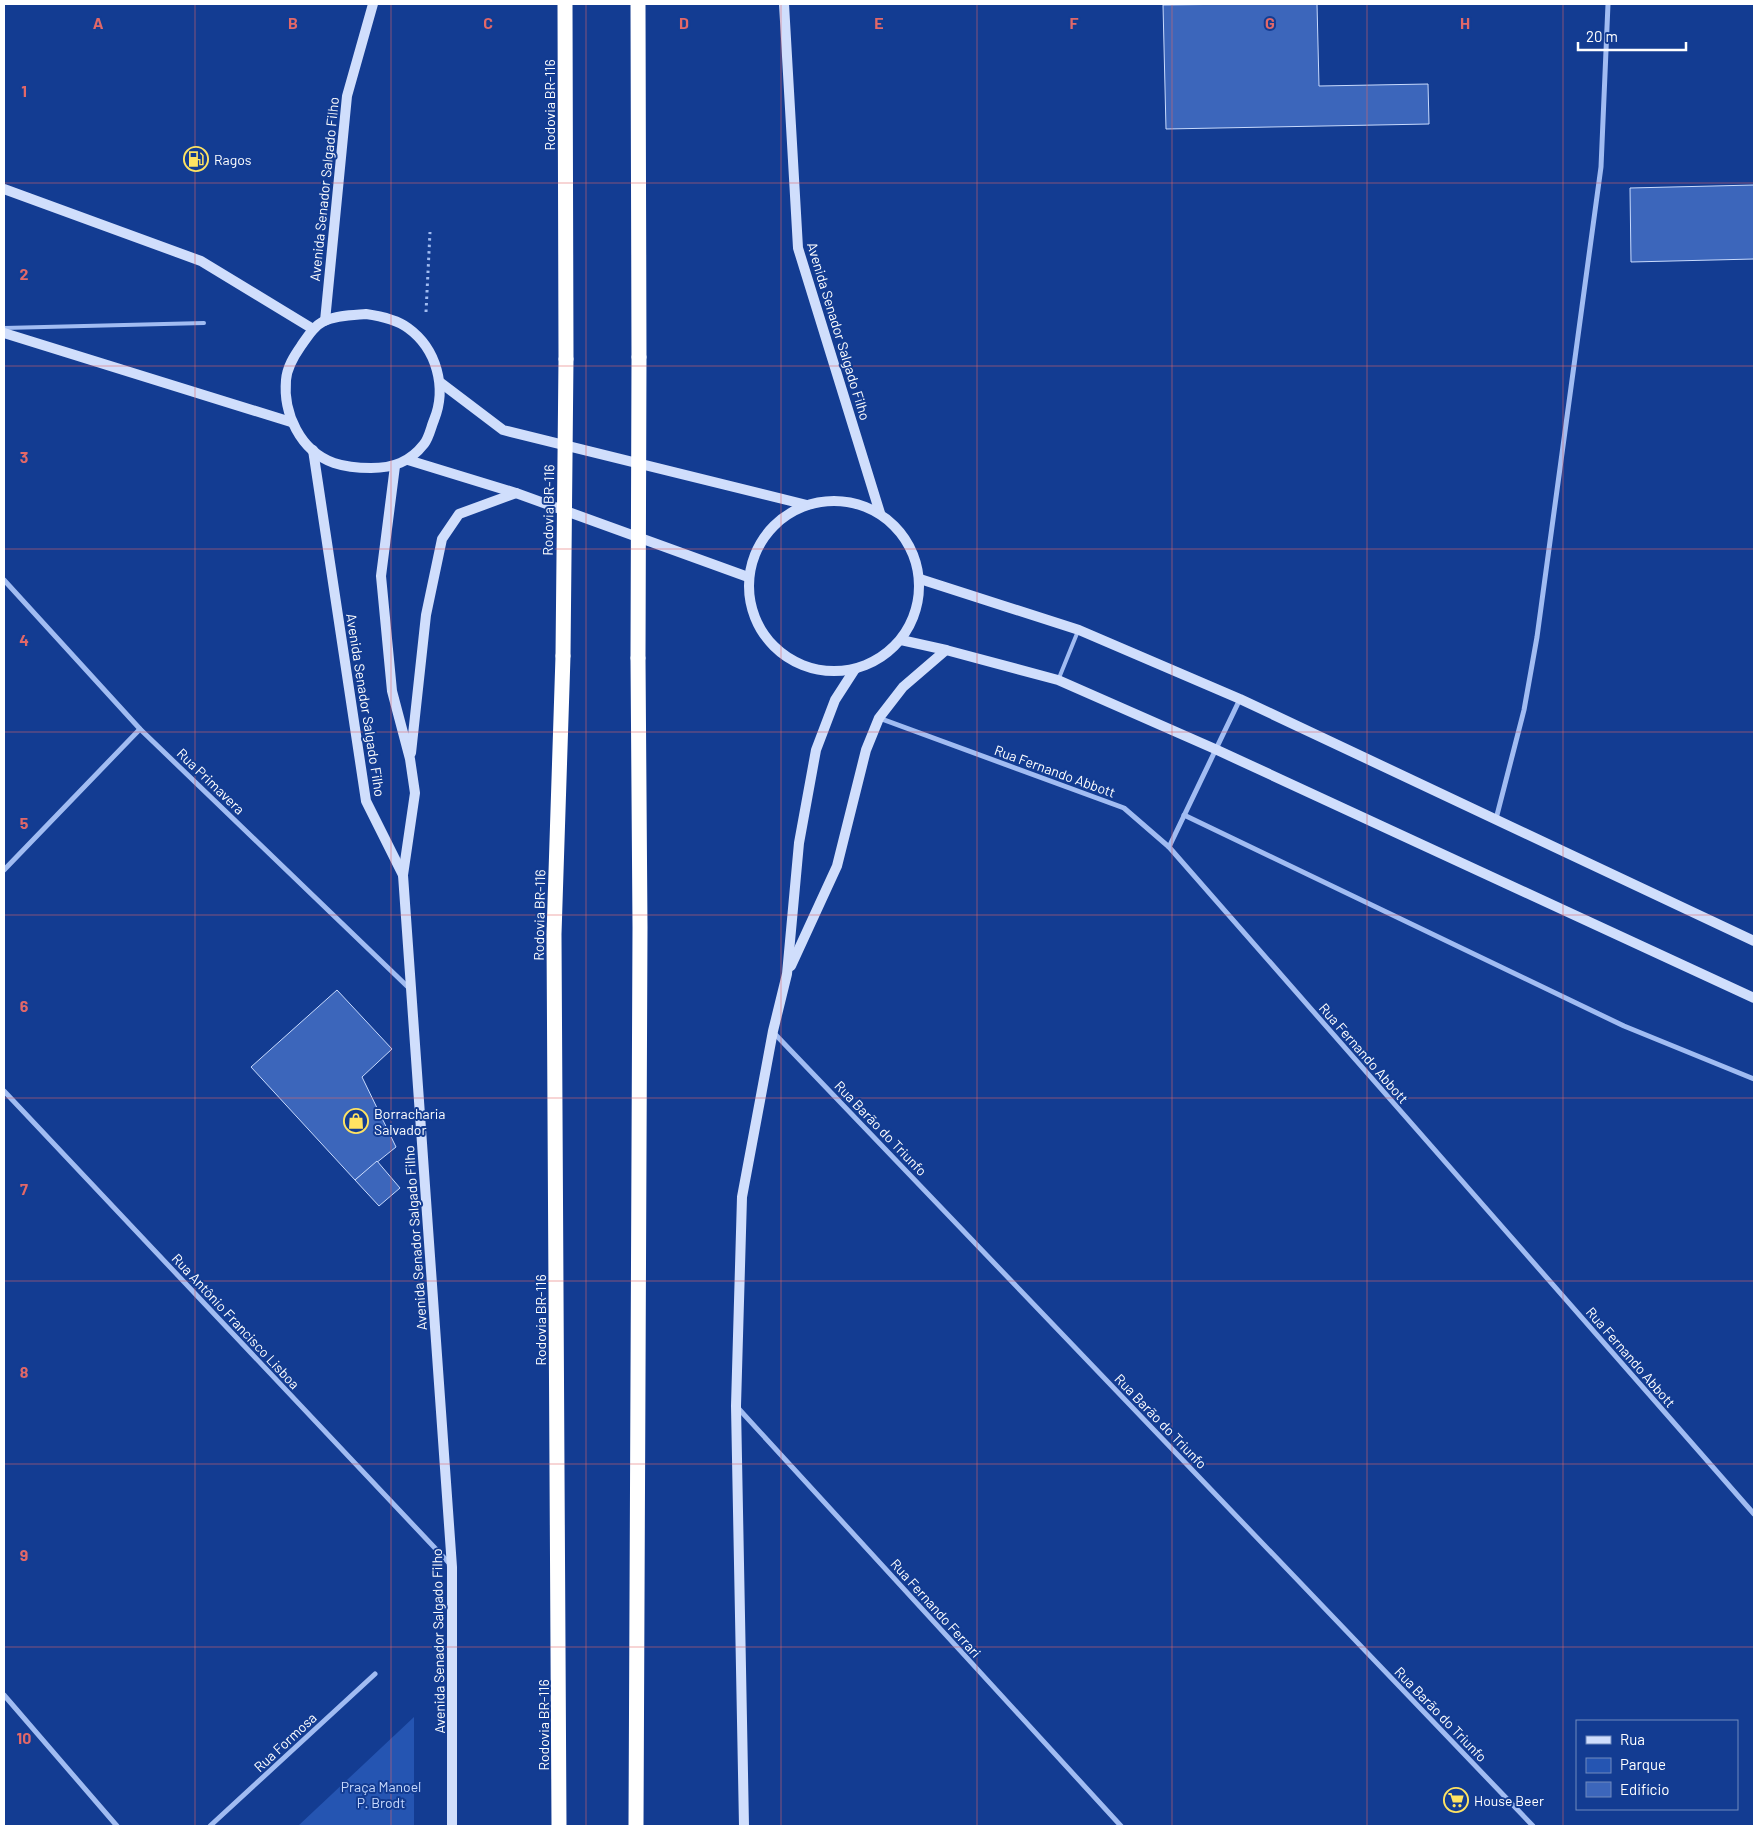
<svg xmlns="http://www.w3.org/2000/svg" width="1758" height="1830" font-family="Barlow,sans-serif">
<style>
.green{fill:#2555b2}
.building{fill:#3c66bb;stroke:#c8dafd}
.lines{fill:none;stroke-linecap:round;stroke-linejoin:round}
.path{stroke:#a1bcf2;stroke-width:3;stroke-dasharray:2.5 4;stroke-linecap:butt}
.lane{stroke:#a1bcf2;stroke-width:4}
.street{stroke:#a1bcf2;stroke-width:5}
.secondary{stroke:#d0defc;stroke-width:10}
.highway{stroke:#fff;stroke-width:15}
.highway-bridge{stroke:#fff;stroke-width:15}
.grid{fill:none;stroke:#e26868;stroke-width:1;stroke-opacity:0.55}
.labels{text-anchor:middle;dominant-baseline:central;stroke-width:4;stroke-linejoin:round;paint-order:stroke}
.street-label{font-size:14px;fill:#fff;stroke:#133c92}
.poi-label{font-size:14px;fill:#fff;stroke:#133c92;text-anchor:start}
.park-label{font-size:14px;fill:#c8dafd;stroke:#133c92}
.grid-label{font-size:16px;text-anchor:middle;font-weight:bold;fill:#e26868;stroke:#133c92;stroke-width:4;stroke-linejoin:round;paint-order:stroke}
</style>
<rect width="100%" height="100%" fill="#133c92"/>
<polygon class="green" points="414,1717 414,1826 298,1826"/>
<g class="building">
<polygon points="1244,4 1317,4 1319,86 1428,84 1429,124 1166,129 1163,5"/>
<polygon points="1754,185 1754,259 1631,262 1630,188"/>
<polygon points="337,990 392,1049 362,1077 396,1147 355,1180 251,1067"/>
<polygon points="377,1161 400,1188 379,1206 355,1180"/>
</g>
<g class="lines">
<polyline class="path" points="426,312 430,232"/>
<g class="lane">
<polyline points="4,328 204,323"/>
<polyline points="1059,678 1078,631"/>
</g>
<g class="street">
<polyline points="4,580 140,729 409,988"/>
<polyline points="879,718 1124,808 1169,847 1754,1514"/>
<polyline points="1184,815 1624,1026 1754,1079"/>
<polyline points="1496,819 1524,710 1537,637 1601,167 1608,4"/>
<polyline points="1169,847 1240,699"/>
<polyline points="4,870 140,729"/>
<polyline points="773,1032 1533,1826"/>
<polyline points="4,1091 450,1564"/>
<polyline points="738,1408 1121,1826"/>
<polyline points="4,1695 117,1826"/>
<polyline points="210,1826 375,1674"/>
</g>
<g class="secondary">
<polyline points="784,4 798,248 880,513"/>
<polyline points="4,189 201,261 313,329"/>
<path d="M 366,314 C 380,316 396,319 408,328 C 437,349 447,388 434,420 C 431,427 429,438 424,444 C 410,462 393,468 371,468 C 358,468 346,467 334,463 C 300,451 283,413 286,380 C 287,367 294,356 301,346 C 308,336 314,326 324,321 C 337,315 353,315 366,314 Z"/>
<polyline points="325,321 347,96 373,4"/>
<polyline points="4,333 291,422"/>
<polyline points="441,383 503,430 807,505"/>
<polyline points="313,450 366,801 403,875 452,1567 452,1826"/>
<polyline points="408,460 516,493 748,577"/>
<polyline points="395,466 381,576 392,691 410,759 415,793 403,875"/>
<circle cx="834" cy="586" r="85"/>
<polyline points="920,579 1079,630 1240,699 1754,941"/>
<polyline points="901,640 946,650 1058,680 1215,749 1754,998"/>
<polyline points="411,753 426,615 442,539 459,514 516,493"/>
<polyline points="791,966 837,866 866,750 879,718 903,687 946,650"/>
<polyline points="744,1826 736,1406 742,1197 773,1031 787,974 799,843 816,750 835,700 855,669"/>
</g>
<g class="highway">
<polyline points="565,4 566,359"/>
<polyline points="638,4 639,357"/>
<polyline points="559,1826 554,934 563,656"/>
<polyline points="636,1826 640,927 638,658"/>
</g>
<g class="highway-bridge">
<polyline points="563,656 566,359"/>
<polyline points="638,658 639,357"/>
</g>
</g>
<path class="grid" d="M 195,4 L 195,1826M 391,4 L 391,1826M 586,4 L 586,1826M 781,4 L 781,1826M 977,4 L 977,1826M 1172,4 L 1172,1826M 1367,4 L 1367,1826M 1563,4 L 1563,1826M 4,183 L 1754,183M 4,366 L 1754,366M 4,549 L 1754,549M 4,732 L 1754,732M 4,915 L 1754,915M 4,1098 L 1754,1098M 4,1281 L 1754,1281M 4,1464 L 1754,1464M 4,1647 L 1754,1647"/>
<defs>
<symbol id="fuel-ring" viewBox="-11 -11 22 22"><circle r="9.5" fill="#133c92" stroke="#ffe362" stroke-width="1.5"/><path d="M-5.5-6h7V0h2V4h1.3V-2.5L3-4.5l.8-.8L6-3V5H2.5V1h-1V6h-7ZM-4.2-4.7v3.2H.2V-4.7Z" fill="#ffe362"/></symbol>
<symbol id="shop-ring" viewBox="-11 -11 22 22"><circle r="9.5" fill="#133c92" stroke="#ffe362" stroke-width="1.5"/><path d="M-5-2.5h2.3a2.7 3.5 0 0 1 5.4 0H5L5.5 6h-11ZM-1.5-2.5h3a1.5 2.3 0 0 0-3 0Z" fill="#ffe362"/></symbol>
<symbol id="supermarket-ring" viewBox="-11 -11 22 22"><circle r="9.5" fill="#133c92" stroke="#ffe362" stroke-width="1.5"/><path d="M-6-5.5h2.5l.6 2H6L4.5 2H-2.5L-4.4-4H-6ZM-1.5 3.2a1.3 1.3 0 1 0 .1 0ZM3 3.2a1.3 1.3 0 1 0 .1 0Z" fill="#ffe362"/></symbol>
</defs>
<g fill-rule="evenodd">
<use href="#fuel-ring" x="182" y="145" width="28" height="28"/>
<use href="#shop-ring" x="342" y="1107" width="28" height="28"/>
<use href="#supermarket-ring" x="1442" y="1786" width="28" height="28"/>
</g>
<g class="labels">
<g class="street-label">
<text transform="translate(549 105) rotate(-90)">Rodovia BR-116</text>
<text transform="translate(324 189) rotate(-84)">Avenida Senador Salgado Filho</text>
<text transform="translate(839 331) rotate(73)">Avenida Senador Salgado Filho</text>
<text transform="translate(548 510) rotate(-89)">Rodovia BR-116</text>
<text transform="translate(366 705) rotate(81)">Avenida Senador Salgado Filho</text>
<text transform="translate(1055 771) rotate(20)">Rua Fernando Abbott</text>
<text transform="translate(211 781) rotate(44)">Rua Primavera</text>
<text transform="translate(539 915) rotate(-89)">Rodovia BR-116</text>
<text transform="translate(1364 1053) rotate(49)">Rua Fernando Abbott</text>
<text transform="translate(881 1128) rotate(46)">Rua Barão do Triunfo</text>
<text transform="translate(415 1238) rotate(-94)">Avenida Senador Salgado Filho</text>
<text transform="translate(540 1320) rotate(-90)">Rodovia BR-116</text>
<text transform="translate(236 1321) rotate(47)">Rua Antônio Francisco Lisboa</text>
<text transform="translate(1631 1357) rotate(49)">Rua Fernando Abbott</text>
<text transform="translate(1161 1421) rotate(46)">Rua Barão do Triunfo</text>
<text transform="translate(936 1608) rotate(48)">Rua Fernando Ferrari</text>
<text transform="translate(438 1641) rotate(-91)">Avenida Senador Salgado Filho</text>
<text transform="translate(1441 1714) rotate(46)">Rua Barão do Triunfo</text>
<text transform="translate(543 1725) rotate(-90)">Rodovia BR-116</text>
<text transform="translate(285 1742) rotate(-43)">Rua Formosa</text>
</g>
<g class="poi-label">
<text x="214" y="159">Ragos</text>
<text x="374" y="1113">Borracharia<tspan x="374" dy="16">Salvador</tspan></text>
<text x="1474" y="1800">House Beer</text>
</g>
<g class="park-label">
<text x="381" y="1786">Praça Manoel<tspan x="381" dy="16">P. Brodt</tspan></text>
</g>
</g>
<g class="grid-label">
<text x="98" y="29">A</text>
<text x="293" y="29">B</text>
<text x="488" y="29">C</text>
<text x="684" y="29">D</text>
<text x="879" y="29">E</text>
<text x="1074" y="29">F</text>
<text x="1270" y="29">G</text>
<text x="1465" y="29">H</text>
<text x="24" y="97">1</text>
<text x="24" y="280">2</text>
<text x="24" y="463">3</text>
<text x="24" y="646">4</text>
<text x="24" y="829">5</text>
<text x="24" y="1012">6</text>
<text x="24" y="1195">7</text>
<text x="24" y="1378">8</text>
<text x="24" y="1561">9</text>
<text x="24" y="1744">10</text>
</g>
<rect width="1758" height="1830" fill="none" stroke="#ffffff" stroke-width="10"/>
<rect x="1576" y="1720" width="162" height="90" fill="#133c92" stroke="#718abe"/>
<rect x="1586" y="1736" width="25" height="8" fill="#d0defc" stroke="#718abe"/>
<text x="1620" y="1745" font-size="15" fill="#ffffff">Rua</text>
<rect x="1586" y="1758" width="25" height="15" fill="#2555b2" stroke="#718abe"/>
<text x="1620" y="1770" font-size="15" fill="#ffffff">Parque</text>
<rect x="1586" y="1782" width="25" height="15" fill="#3c66bb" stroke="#718abe"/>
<text x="1620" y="1795" font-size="15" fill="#ffffff">Edifício</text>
<path d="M1578 42v8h108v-8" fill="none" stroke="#ffffff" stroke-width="2.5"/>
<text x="1586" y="42" font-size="15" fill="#ffffff" stroke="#133c92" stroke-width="4" paint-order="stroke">20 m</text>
</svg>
